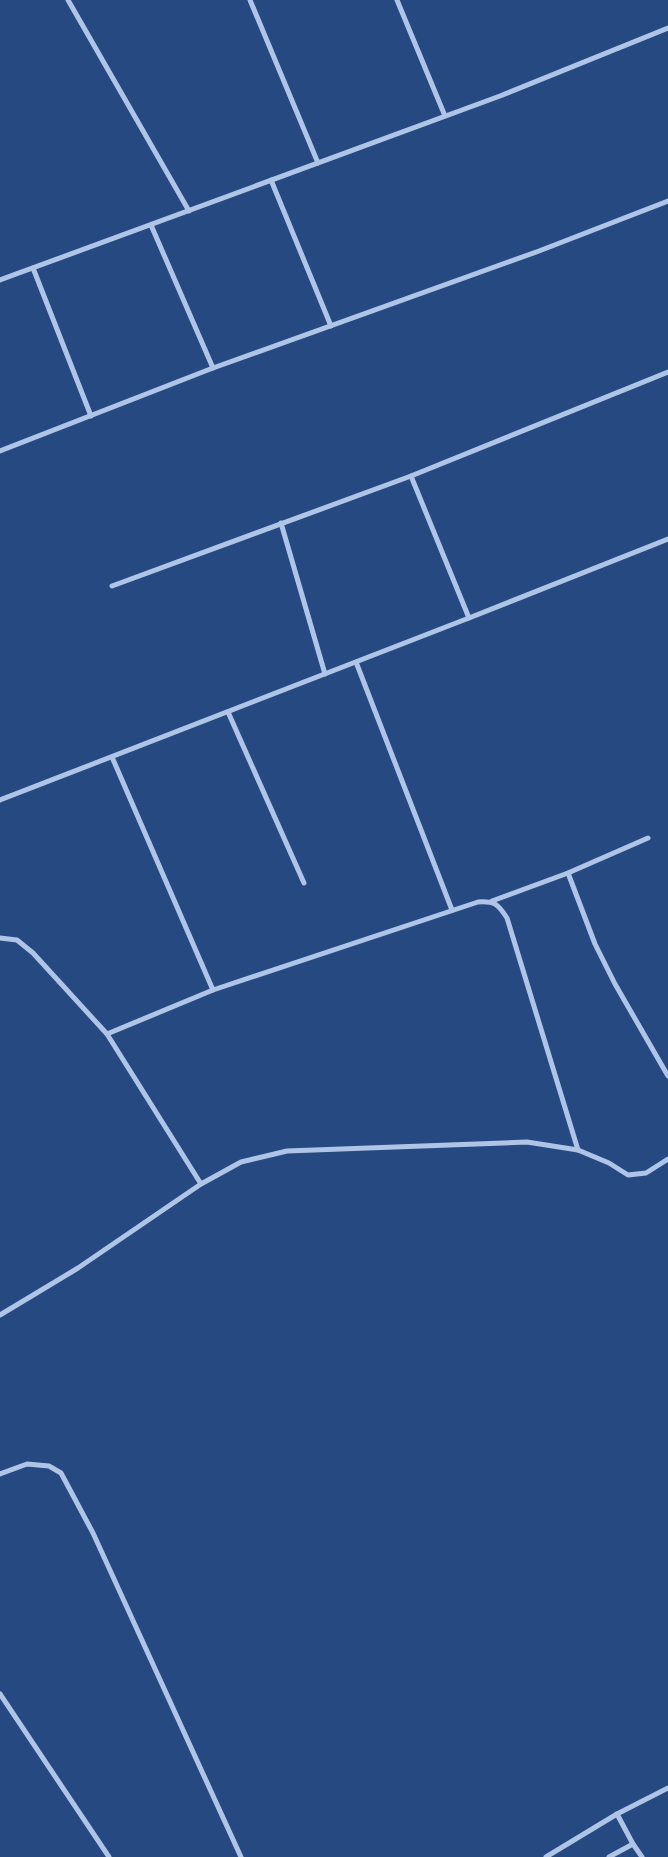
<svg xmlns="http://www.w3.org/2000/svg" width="668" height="1857" font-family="Karla,sans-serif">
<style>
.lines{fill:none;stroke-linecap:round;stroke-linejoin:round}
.street{stroke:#aec5e7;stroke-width:5}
</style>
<rect width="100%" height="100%" fill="#264982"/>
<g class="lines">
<g class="street">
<polyline points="68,0 189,211"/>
<polyline points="250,0 318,163"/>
<polyline points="397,0 445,116"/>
<polyline points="271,180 331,326"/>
<polyline points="151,225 213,368"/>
<polyline points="33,268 91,416"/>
<polyline points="0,280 500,96 668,28"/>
<polyline points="0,451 213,368 539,251 668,201"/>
<polyline points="411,476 469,618 668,539"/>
<polyline points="281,523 325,674"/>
<polyline points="112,586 411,476 668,372"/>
<polyline points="356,662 452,910"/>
<polyline points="228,712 304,883"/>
<polyline points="112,757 213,990"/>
<polyline points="0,800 469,618"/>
<polyline points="568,873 595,944 615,984 668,1076"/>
<polyline points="492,901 568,873 648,838"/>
<polyline points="0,938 17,940 33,953 107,1034 201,1184"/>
<path d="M 107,1034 L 213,990 L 478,902 C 495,901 498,904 507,918 L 578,1150"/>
<polyline points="0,1315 78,1268 201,1184 241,1162 287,1151 527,1142 578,1150 609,1163 628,1175 646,1173 668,1159"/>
<polyline points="0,1474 27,1464 49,1466 61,1473 93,1533 241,1857"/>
<polyline points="0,1694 109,1857"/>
<polyline points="617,1814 633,1844 642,1857"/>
<polyline points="546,1857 617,1814 668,1788"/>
<polyline points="609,1857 633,1844"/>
</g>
</g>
</svg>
